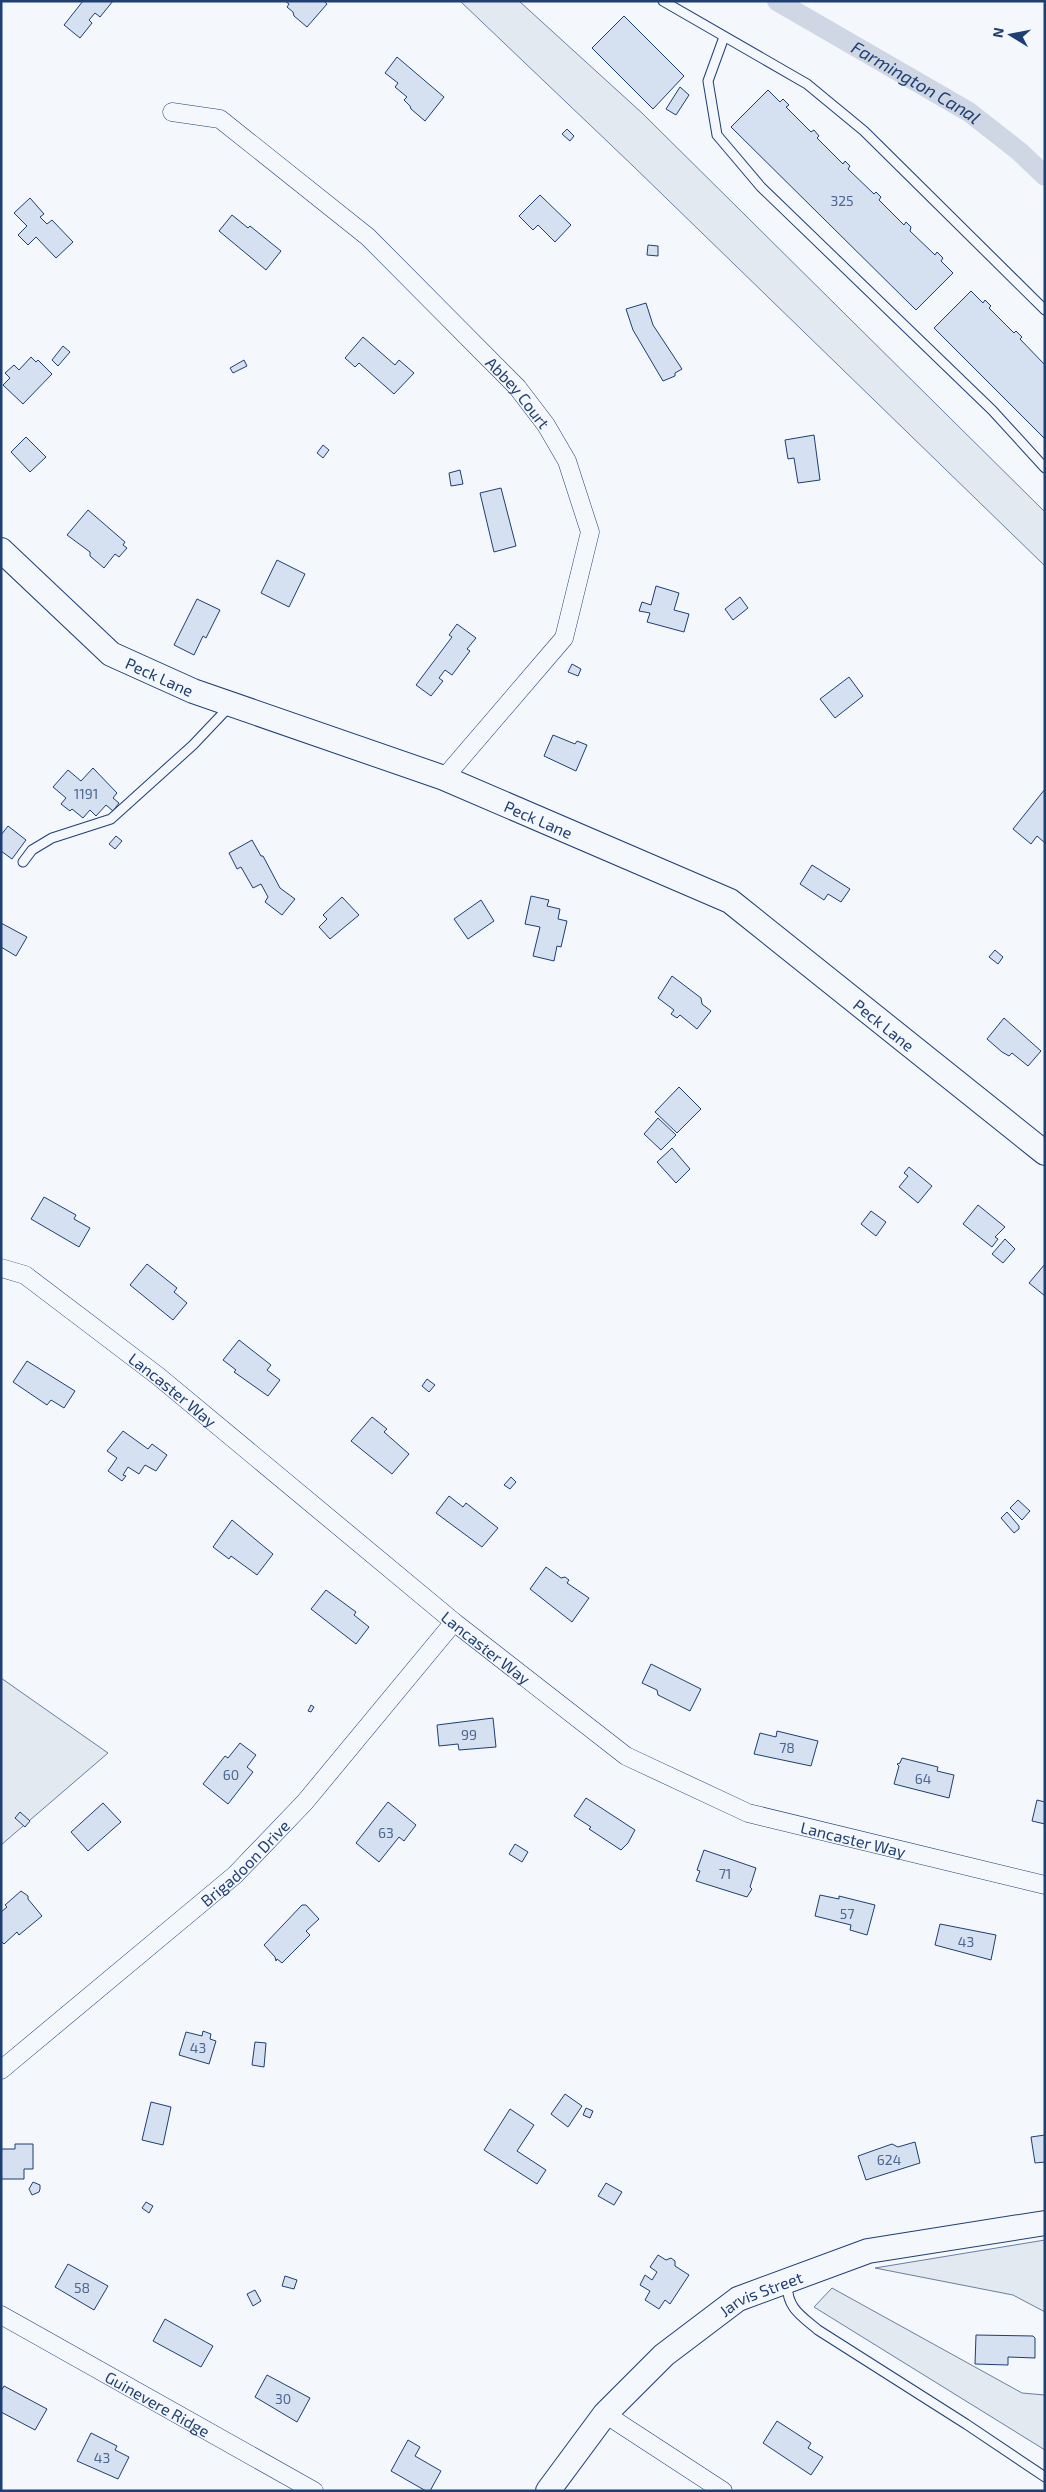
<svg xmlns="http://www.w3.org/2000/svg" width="1046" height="2492" font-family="'Exo 2',sans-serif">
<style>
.green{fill:#e3e9f0;stroke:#687fa3}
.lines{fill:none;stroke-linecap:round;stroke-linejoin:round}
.canal{stroke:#cfd7e4;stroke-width:20}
.building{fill:#d5e0f0;stroke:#1d3f73}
.lane-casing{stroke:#1d3f73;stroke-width:11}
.street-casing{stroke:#1d3f73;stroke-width:19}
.secondary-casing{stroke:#1d3f73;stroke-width:26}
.lane{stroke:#f4f7fb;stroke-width:9}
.street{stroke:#f4f7fb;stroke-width:18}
.secondary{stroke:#f4f7fb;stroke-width:24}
.labels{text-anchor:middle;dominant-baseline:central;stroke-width:4;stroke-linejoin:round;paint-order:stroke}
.number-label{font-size:14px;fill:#4b6792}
.street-label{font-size:16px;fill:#1d3f73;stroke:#f4f7fb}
.water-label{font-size:18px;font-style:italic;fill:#1d3f73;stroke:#f4f7fb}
</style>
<rect width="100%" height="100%" fill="#f4f7fb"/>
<g class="green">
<polygon points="460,1 519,1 642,113 1045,512 1045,566 632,165"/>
<polygon points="1,1678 108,1753 1,1845"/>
<polygon points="1045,2240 1045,2312 1013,2295 875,2268"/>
<polygon points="832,2288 1022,2393 1045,2395 1045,2450 814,2307"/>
</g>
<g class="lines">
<path class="canal" id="s1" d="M 777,1 L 969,112 L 1020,152 L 1045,176"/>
</g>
<g class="building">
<polygon points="83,1 113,1 100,17 95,13 89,20 92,23 80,38 64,25"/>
<polygon points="285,1 324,1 327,4 307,27 294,16 293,12 287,7 289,4"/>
<polygon points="624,16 684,76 653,109 592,48"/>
<polygon points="397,57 444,97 425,121 411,109 410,106 404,100 407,97 395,87 398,83 385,73"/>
<polygon points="680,87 689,95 676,115 666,109"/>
<polygon points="768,90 780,102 783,99 789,105 786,107 811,132 814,130 819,136 817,138 843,164 845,161 850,166 848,169 874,194 876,192 881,197 879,200 904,225 906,222 911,227 910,231 935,255 937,252 943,258 941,261 953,273 916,310 731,127"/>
<polygon points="567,129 574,136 570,141 562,134"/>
<polygon points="540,195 571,225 555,242 538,225 533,230 519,216"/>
<polygon points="30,198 44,214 40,217 47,224 52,220 73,242 56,258 36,237 28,245 18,235 27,226 14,213"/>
<polygon points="232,215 248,228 250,226 281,251 266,270 219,231"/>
<polygon points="648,245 658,246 658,256 647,255"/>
<polygon points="971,291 983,303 985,300 991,306 989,308 1014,333 1016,331 1022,337 1020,339 1045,365 1045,439 934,328"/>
<polygon points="646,303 653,325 682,369 675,373 675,376 663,381 633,330 626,309"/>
<polygon points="363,337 395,365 399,360 414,373 394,394 359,363 355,367 345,358"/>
<polygon points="63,346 70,352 58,366 52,360"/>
<polygon points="31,357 36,362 38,360 52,374 23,404 3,385 10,378 5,373 14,365 19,370"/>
<polygon points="244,360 247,366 233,373 230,368"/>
<polygon points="814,435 820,480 798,483 794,458 788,459 785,440"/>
<polygon points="26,437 46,457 30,472 11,452"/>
<polygon points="323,445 329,450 323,458 317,453"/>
<polygon points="460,470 463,484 451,486 449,473"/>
<polygon points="501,488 516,546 494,552 480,493"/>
<polygon points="88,510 125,542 123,545 127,548 119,557 115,554 104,568 90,556 90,552 67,535"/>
<polygon points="277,560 305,574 289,607 261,593"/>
<polygon points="656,586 679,593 674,610 689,614 684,632 647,622 650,613 639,611 642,602 651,605"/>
<polygon points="740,597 748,608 733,620 725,609"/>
<polygon points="197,599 220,610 206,638 203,636 194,655 174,645"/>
<polygon points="457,624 476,638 467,649 470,651 452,675 445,670 439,678 443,681 431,696 416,685 452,637 449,635"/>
<polygon points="572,664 581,669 578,676 568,672"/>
<polygon points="849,677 863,696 835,718 820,699"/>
<polygon points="553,735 575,744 577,741 587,745 576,771 544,756"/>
<polygon points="93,768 117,793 113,798 119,803 113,811 106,805 96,816 90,810 83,818 72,809 70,811 61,804 66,798 53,787 68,770 81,781"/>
<polygon points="1045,789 1045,843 1037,836 1031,844 1013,829"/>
<polygon points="8,826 26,840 12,859 1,851 1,835"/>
<polygon points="116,836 122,841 115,849 109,844"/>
<polygon points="252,840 261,856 263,856 280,888 295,899 282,915 265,902 268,897 261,884 253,888 241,867 237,869 229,853"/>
<polygon points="812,865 850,889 841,902 828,894 824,900 800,884"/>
<polygon points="531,896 549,900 547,906 560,909 558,919 567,921 561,947 557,946 554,961 533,956 540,927 525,924"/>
<polygon points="342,897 359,915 330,939 319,927 327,919 323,915"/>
<polygon points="481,900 494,921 468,939 454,919"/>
<polygon points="1,923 27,937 16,956 1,947"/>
<polygon points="995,950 1003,957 998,964 989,957"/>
<polygon points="672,976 701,998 702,1004 711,1011 697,1029 680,1015 677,1018 671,1014 674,1010 658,998"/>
<polygon points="1004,1018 1041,1051 1028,1066 1012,1053 1009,1056 1002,1052 987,1039"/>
<polygon points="679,1087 701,1109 677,1133 655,1112"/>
<polygon points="658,1118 676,1135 661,1150 644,1134"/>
<polygon points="672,1148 690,1169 676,1183 657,1162"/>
<polygon points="909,1167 932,1186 918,1203 899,1187 908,1176 904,1173"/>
<polygon points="44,1197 76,1215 74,1219 90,1228 79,1247 31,1219"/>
<polygon points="978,1205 1005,1227 995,1237 998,1239 992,1247 963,1224"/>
<polygon points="871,1211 886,1222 876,1236 861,1224"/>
<polygon points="1005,1239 1015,1249 1003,1263 992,1254"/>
<polygon points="147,1264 177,1288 174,1292 187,1303 173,1320 130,1285"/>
<polygon points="1045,1264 1045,1296 1029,1283"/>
<polygon points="239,1340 271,1365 267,1370 280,1380 268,1396 234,1372 236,1370 223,1360"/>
<polygon points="27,1361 75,1391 64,1408 51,1400 47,1405 13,1382"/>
<polygon points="427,1379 435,1385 429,1392 422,1386"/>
<polygon points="372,1417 387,1429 384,1432 409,1454 392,1474 351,1441"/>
<polygon points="123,1431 148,1449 152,1444 167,1455 156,1471 145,1465 139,1474 128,1467 123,1475 126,1476 122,1481 108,1471 117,1458 107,1451"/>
<polygon points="511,1477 516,1482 510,1489 504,1485"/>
<polygon points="449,1496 463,1507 466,1503 498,1528 482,1547 436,1513"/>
<polygon points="1018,1500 1030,1511 1022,1520 1010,1508"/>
<polygon points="1007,1512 1019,1526 1019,1529 1014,1533 1001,1518"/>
<polygon points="232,1520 273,1554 257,1575 231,1556 229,1559 213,1547"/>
<polygon points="546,1567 561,1578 565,1577 569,1580 567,1583 589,1598 572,1622 530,1589"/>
<polygon points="326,1590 356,1612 354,1615 369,1627 356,1644 311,1609"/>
<polygon points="651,1664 701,1689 690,1711 658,1695 657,1690 642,1683"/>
<polygon points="311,1705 314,1707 311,1712 308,1711"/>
<polygon points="493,1718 496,1747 459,1750 458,1744 439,1746 437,1725"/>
<polygon points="777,1731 818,1741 811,1766 754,1754 760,1733 776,1737"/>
<polygon points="240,1743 256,1755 247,1767 253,1772 228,1804 203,1784 225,1756 228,1758"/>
<polygon points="902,1758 938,1767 937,1771 954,1775 949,1798 894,1784 899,1766 897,1764 900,1763"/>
<polygon points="586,1798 635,1830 628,1843 621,1850 589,1829 591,1827 574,1816"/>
<polygon points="1037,1800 1045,1802 1045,1824 1032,1821"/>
<polygon points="388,1802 416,1825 404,1841 399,1837 379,1862 356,1843"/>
<polygon points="103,1803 121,1822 88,1851 71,1832"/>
<polygon points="20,1812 30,1821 25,1827 15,1818"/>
<polygon points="515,1844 528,1852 522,1862 509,1854"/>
<polygon points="704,1850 756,1868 750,1887 752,1889 747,1897 696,1881 700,1871 697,1870"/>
<polygon points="21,1891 28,1896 28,1899 42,1916 19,1935 17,1932 4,1944 1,1941 1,1912 7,1907 5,1905"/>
<polygon points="820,1895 839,1899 839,1896 875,1905 867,1935 850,1930 851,1925 815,1916"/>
<polygon points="302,1905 306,1905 319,1919 306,1931 310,1935 282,1963 277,1959 276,1961 275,1957 264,1945"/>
<polygon points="940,1924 996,1935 991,1960 935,1945"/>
<polygon points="203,2031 211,2034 210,2039 216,2041 209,2064 179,2055 186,2032 202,2036"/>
<polygon points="255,2042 266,2043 264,2067 252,2065"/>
<polygon points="565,2094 582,2106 568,2127 551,2114"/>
<polygon points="151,2102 171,2107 163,2145 142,2140"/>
<polygon points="586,2108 593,2111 590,2118 583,2115"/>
<polygon points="510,2109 534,2125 517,2151 546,2170 537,2184 484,2150"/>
<polygon points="1045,2135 1045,2162 1035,2163 1031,2137"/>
<polygon points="915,2142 920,2163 866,2180 858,2156 892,2144 898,2147"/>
<polygon points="15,2144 33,2144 33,2169 24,2169 24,2179 1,2179 1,2149 15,2149"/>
<polygon points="33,2182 40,2185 40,2189 39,2192 32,2195 29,2189"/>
<polygon points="606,2183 622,2192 614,2205 598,2196"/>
<polygon points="146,2202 153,2206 149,2213 142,2208"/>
<polygon points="658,2255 666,2260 671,2258 675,2261 675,2266 689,2275 670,2304 665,2300 659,2309 645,2300 650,2291 640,2285 645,2275 652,2280 657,2272 650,2267"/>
<polygon points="68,2264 108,2286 94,2310 55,2287"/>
<polygon points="285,2276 297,2280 294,2289 282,2286"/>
<polygon points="255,2290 261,2301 253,2306 247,2294"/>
<polygon points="165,2319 213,2346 201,2367 153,2341"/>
<polygon points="976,2335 1033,2336 1035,2338 1035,2358 1008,2357 1008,2365 975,2364"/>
<polygon points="267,2375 310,2398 297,2422 255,2397"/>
<polygon points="4,2386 47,2409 35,2430 1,2412 1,2391"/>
<polygon points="777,2421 811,2443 808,2448 823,2457 811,2475 763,2443"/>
<polygon points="91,2433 117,2446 115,2450 129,2457 118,2479 77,2461"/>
<polygon points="408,2440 420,2447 415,2456 441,2471 430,2491 426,2491 391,2471"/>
</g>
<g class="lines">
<defs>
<g id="lane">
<polyline points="663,1 807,84 864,131 1045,310"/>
<polyline points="724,37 708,81 717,135 761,187 992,410 1045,468"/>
<polyline points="23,862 32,850 52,838 111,819 193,745 230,706"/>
<path d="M 787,2283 C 787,2308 800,2315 818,2330 L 966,2424 L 1045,2477"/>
</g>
<g id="street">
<path id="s2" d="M 172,112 L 220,119 L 368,237 L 517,387 L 546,425 L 567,461 L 590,532 L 564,638 L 444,778"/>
<path id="s3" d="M 1,1268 L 25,1275 L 158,1376 L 454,1622 L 626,1756 L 748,1813 L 1045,1885"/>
<path id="s4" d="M 1,2070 L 235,1875 L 305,1802 L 454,1622"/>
<path id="s5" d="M 1,2315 L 314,2491"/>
<polyline points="605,2414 723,2491"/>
</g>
<g id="secondary">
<path id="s6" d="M 1,550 L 111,654 L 193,691 L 444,778 L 730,901 L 1045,1153"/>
<path id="s7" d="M 548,2491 L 605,2414 L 664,2355 L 738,2299 L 868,2251 L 1045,2223"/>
</g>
</defs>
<use href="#lane" class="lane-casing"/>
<use href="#street" class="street-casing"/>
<use href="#secondary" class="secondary-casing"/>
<use href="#lane" class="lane"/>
<use href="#street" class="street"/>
<use href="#secondary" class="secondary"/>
</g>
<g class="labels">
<g class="number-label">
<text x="842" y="200">325</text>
<text x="86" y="793">1191</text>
<text x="469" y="1734">99</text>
<text x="787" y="1747">78</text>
<text x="231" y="1774">60</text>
<text x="923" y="1778">64</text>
<text x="386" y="1832">63</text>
<text x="725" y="1873">71</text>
<text x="847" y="1913">57</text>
<text x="966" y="1941">43</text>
<text x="198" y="2047">43</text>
<text x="889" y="2159">624</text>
<text x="82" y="2287">58</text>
<text x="283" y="2398">30</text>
<text x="102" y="2457">43</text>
</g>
<g class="street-label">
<text stroke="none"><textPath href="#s2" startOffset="454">Abbey Court</textPath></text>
<text stroke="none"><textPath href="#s6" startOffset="205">Peck Lane</textPath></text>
<text stroke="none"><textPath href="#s6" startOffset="610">Peck Lane</textPath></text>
<text stroke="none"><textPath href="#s6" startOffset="1016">Peck Lane</textPath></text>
<text stroke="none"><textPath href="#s3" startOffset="212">Lancaster Way</textPath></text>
<text stroke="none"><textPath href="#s3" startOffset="618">Lancaster Way</textPath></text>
<text stroke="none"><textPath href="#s3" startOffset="1038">Lancaster Way</textPath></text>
<text stroke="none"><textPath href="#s4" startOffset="320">Brigadoon Drive</textPath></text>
<text stroke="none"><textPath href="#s7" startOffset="295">Jarvis Street</textPath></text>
<text stroke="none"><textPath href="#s5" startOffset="180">Guinevere Ridge</textPath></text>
</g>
<g class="water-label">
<text stroke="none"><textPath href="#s1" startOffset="161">Farmington Canal</textPath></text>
</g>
</g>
<rect width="1046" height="2492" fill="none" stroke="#1d3f73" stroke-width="5"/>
<g transform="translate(1011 35) rotate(280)" stroke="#f4f7fb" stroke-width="4" paint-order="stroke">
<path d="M0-4L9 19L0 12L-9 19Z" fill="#1d3f73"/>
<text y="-8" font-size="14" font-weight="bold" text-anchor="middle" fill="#1d3f73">N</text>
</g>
</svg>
